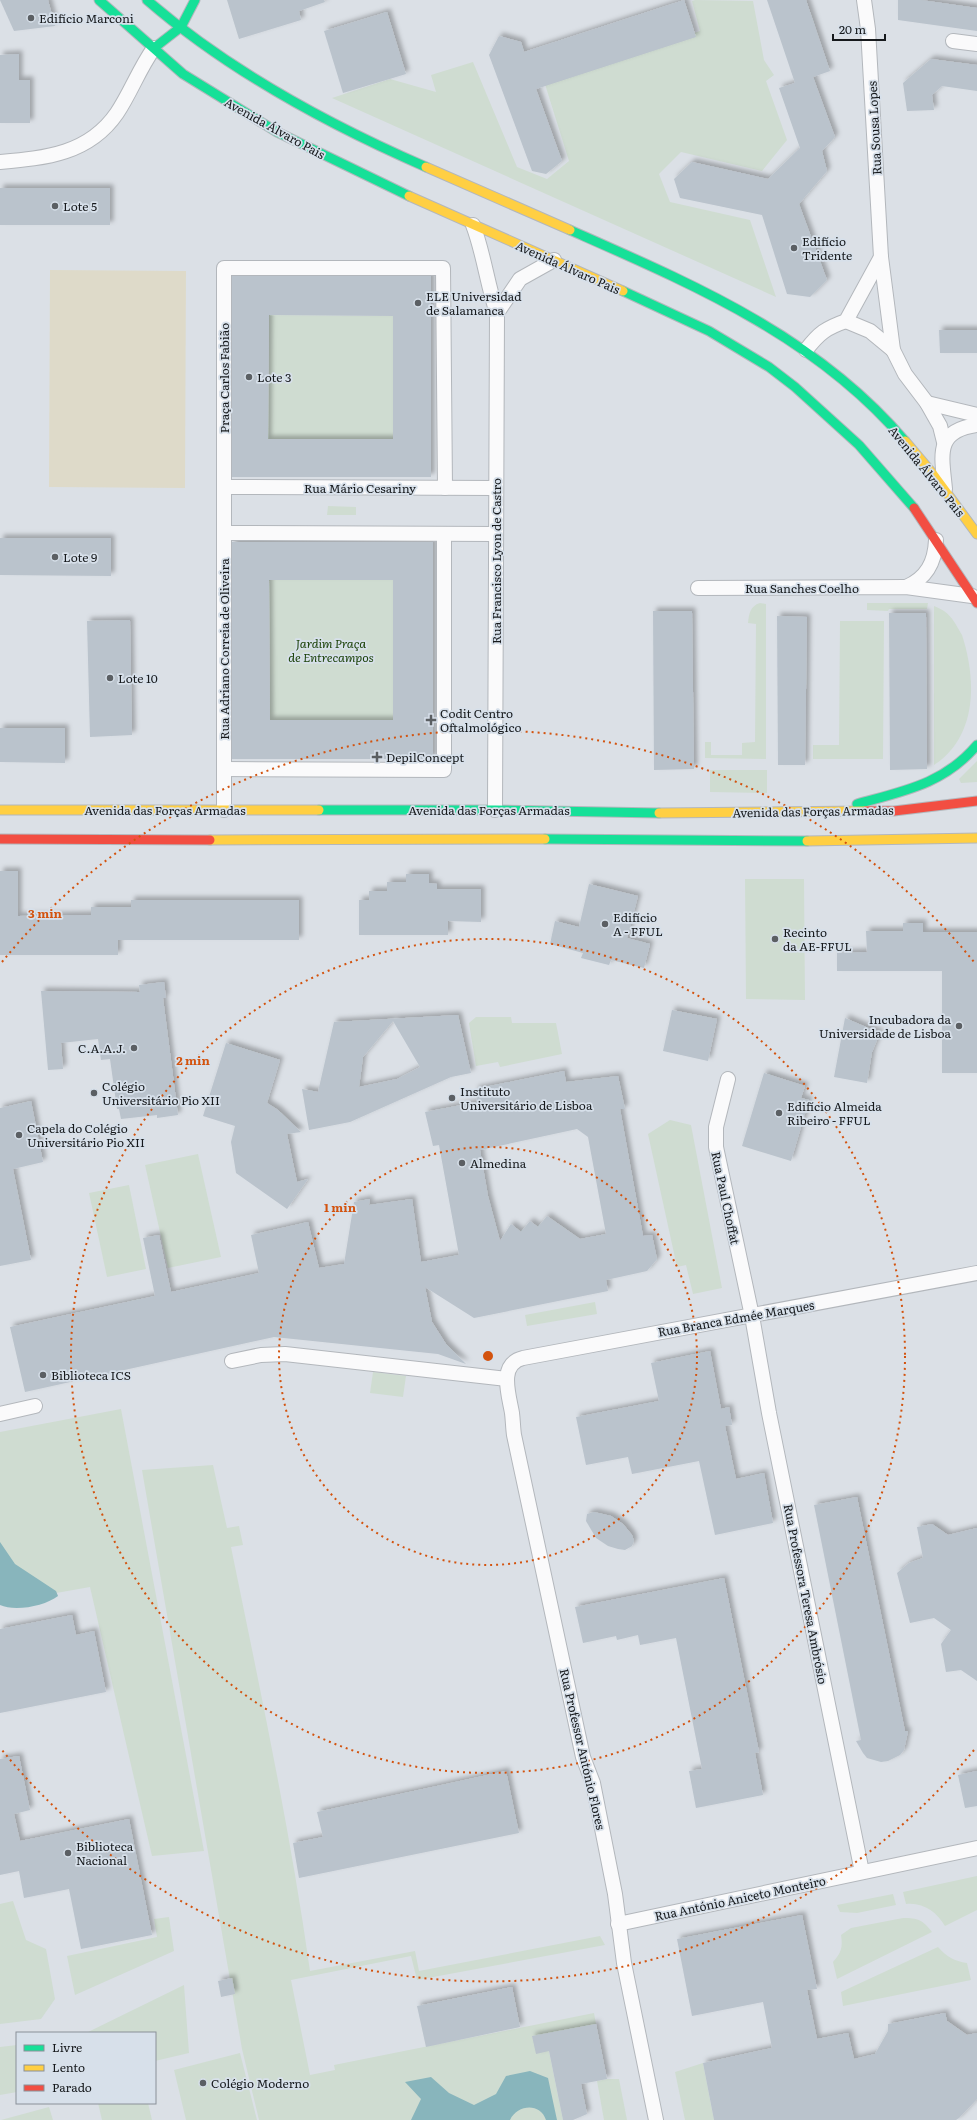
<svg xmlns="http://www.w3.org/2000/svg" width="977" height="2120" font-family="Literata,serif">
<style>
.green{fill:#cfdcd1}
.sand{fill:#dedac9}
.water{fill:#88b5bc}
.building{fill:#bac3cc;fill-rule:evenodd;filter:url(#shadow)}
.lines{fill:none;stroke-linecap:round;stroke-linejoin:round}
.street-casing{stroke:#b3b7bc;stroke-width:16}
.fast-casing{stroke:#b3b7bc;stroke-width:11}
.slow-casing{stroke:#b3b7bc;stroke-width:11}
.jam-casing{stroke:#b3b7bc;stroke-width:11}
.street{stroke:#fafafb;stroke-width:14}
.fast{stroke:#16e098;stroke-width:9}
.slow{stroke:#ffcf43;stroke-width:9}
.jam{stroke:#f24e42;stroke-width:9}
.ring{fill:none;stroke:#d3530e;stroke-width:2;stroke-dasharray:2 4}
.poi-dot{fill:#5b5f63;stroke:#d7e0ea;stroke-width:1.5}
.labels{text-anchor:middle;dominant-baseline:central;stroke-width:3.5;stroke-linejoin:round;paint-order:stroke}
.poi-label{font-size:12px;fill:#16191c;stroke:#d7e0ea;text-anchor:start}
.street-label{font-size:12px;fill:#16191c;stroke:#d7e0ea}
.park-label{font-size:12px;font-style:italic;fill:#1d430a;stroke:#d7e0ea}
.centre{fill:#d3530e;stroke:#d7e0ea;stroke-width:2}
.ring-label{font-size:12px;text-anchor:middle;font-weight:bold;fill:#d3530e;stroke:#d7e0ea;stroke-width:3.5;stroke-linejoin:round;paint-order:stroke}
</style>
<defs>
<filter id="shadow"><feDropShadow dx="3.5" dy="-3.5" stdDeviation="2" flood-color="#0004"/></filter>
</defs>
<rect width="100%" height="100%" fill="#dbe0e6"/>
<g class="green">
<polygon points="695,0 753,1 764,60 774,75 766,81 787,140 762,171 681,152 659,174 670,202 750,220 776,297 332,98 390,79 436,92 431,75 473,62 517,167 547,179 569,161 544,81 700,31 692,1"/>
<polygon points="269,315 393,316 393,439 268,439"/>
<polygon points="328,506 356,507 356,515 327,515"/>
<polygon points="269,580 393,580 393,720 270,720"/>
<path d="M 760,603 L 766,604 L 766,759 L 705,758 L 705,742 L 711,742 L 711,755 L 742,755 L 742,743 L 755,742 L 756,624 L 748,623 C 749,614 750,606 760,603 Z"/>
<polygon points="867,603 928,603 927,609 889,609 888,611 867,610"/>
<path d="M 934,606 C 950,612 954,621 962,635 C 977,681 977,737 934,765 Z"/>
<polygon points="840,621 884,621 883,759 813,759 813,745 839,745"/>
<polygon points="977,761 977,782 961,783 959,779"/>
<polygon points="710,770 767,770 767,793 710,792"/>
<polygon points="745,879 804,879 805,1000 746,999"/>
<polygon points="476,1017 511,1017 512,1023 556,1023 562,1054 500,1067 498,1062 476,1066 469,1023"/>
<polygon points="670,1120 691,1125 722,1288 693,1294 686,1265 677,1267 648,1134"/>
<polygon points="198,1154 221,1257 168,1268 145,1165"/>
<polygon points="129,1185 146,1269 107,1277 89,1193"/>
<polygon points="595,1302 597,1314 527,1326 525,1315"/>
<polygon points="373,1372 406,1376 403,1397 370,1393"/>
<polygon points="121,1409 204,1851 152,1856 90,1587 0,1603 0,1432"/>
<path d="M 213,1465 L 227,1528 L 239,1526 L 243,1545 L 231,1547 C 260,1689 290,1829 310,1971 L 415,1951 L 419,1971 L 600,1936 L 605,1945 L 417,1980 L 411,1956 L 291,1980 L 310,2075 L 335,2070 L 334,2065 L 594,2013 L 596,2024 L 532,2037 L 549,2051 L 563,2120 L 259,2120 L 242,2049 L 142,1470 Z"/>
<path d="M 977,1876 L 977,1910 L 945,1926 C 937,1912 923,1902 906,1904 L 903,1892 Z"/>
<polygon points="893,1894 896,1905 857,1913 840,1912 837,1905"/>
<polygon points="13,1901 26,1940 46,1949 55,1999 41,2019 0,2024 0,1904"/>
<polygon points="169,1917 174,1951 75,1995 67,1956 157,1937 154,1919"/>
<path d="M 903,1918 C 918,1918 923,1920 932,1932 L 837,1979 L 833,1962 C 841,1953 843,1948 841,1935 L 851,1928 Z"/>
<path d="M 938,1947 C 947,1957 954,1961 967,1963 L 971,1980 L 843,2006 L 841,1992 Z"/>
<polygon points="184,1985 189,2053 155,2061 155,2033 86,2033"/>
<polygon points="17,2045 17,2092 0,2095 0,2047"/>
<polygon points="240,2053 257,2120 186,2120 174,2070"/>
<polygon points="703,2063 714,2120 685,2120 675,2072"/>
<polygon points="607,2079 619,2079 627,2120 604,2120 597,2081"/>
<polygon points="98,2103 148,2103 152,2120 102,2120"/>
<polygon points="49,2107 53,2120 1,2120"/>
</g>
<polygon class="sand" points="50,270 186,271 185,488 49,487"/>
<g class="water">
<path d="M 0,1542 L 15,1564 L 56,1591 L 58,1596 C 45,1606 15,1612 0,1605 Z"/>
<path d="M 530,2071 L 548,2078 L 557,2120 L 546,2120 C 540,2102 517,2105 510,2120 L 411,2120 L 421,2099 L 405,2082 L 431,2077 L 449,2093 L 474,2105 L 496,2094 L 506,2076 Z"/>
</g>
<g class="building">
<polygon points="0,0 48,0 55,26 14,31"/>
<polygon points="227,0 324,0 325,2 299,11 301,20 239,39"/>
<polygon points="684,0 696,37 536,89 562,161 546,174 532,171 489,55 499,36 521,42 524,52"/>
<polygon points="767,0 806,0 830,71 813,77 835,137 822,151 827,171 799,204 827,280 810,297 787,294 762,215 680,198 674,179 692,162 768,179 800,148 779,88 795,83"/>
<polygon points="898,0 921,0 977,8 977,31 898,20"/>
<polygon points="387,12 406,74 343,93 324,31"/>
<polygon points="19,54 19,80 30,80 30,123 0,123 0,55"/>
<polygon points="931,59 977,65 977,91 942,86 932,95 934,110 907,111 903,83"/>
<rect x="0" y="188" width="110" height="37"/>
<path d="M 232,276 L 431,276 L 431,477 L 232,477 ZM 269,315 L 393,316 L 393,439 L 268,439 Z"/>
<polygon points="939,330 977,330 977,353 940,353"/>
<polygon points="0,538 111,538 111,576 0,575"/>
<path d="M 232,542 L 433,542 L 433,759 L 232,759 ZM 269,580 L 393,580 L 393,720 L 270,720 Z"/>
<polygon points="653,611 692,611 694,769 654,770"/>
<polygon points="889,613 926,613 927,769 890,770"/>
<polygon points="777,616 807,617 805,765 778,765"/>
<polygon points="130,620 132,735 90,737 87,621"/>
<polygon points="0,728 65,728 65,763 0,762"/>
<polygon points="0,871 18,871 18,916 91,915 91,907 131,907 131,900 299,900 299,940 118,940 118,955 0,955"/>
<polygon points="406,874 429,874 429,883 437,884 437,889 481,889 481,922 448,921 448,935 359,935 359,900 369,900 369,891 387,891 387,882 406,882"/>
<polygon points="589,884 638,896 627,938 650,944 644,968 611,960 609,965 581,958 583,953 550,944 555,921 579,927"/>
<polygon points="903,923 923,923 923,932 977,932 977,1073 942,1073 942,971 837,971 837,953 867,952 866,931 903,931"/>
<polygon points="164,982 166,998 163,998 178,1115 157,1118 157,1115 121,1119 119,1109 117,1109 110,1059 101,1060 98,1039 61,1043 63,1069 48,1070 41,991 140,992 139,985"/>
<polygon points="672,1010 717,1019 708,1061 663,1051"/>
<path d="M 458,1015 L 471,1073 L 451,1077 L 350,1122 L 309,1130 L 302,1089 L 318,1092 L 334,1022 ZM 393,1021 L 420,1067 L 397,1079 L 359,1087 L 363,1057 Z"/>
<polygon points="845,1018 880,1033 872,1052 867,1083 834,1077"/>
<polygon points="226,1043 280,1060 267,1103 278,1110 301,1132 287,1134 297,1182 308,1179 287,1209 236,1173 231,1142 235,1126 203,1116"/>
<path d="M 564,1071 L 566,1082 L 618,1076 L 625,1109 L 620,1109 L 643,1236 L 652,1235 L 657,1259 L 647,1271 L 606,1280 L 608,1291 L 474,1318 L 425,1287 L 432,1322 L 446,1344 L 466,1364 L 438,1354 L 274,1337 L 25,1392 L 10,1327 L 155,1296 L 143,1238 L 159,1235 L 171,1292 L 259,1273 L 251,1235 L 308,1222 L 319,1268 L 344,1264 L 354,1202 L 370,1199 L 369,1205 L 412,1199 L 421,1262 L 459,1255 L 439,1145 L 433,1146 L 425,1112 L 477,1102 L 475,1089 ZM 577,1129 L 588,1137 L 606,1234 L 580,1239 L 547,1216 L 538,1227 L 530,1221 L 521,1232 L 511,1224 L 500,1241 L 488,1196 L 480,1150 Z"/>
<polygon points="764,1073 805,1086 801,1098 809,1100 791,1161 742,1146"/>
<polygon points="31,1101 43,1162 13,1169 31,1260 0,1266 0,1108"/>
<polygon points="710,1351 721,1409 729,1407 732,1425 725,1426 736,1479 764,1473 773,1523 715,1535 699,1461 632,1474 628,1457 586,1465 576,1417 659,1401 651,1363"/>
<polygon points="857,1497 905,1731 908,1731 904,1750 900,1755 888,1761 881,1762 867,1758 863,1753 856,1741 861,1740 814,1505"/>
<polygon points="594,1512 611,1516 623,1524 632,1535 634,1541 632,1546 625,1550 618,1549 608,1546 596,1538 586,1521 587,1514"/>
<polygon points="932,1524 948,1535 977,1528 977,1681 961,1670 946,1672 941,1644 951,1630 934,1618 910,1623 897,1573 909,1563 923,1558 917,1527"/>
<polygon points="724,1578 759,1752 755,1753 763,1795 696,1808 689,1771 702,1769 676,1638 640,1645 638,1635 617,1640 616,1636 583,1643 575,1607"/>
<polygon points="72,1615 76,1635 94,1631 106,1692 0,1713 0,1629"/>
<polygon points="19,1756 30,1810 14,1814 20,1841 129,1819 152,1935 81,1949 69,1889 24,1898 19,1871 0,1875 0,1759"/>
<polygon points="506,1771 519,1833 299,1878 293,1843 323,1837 317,1812"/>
<polygon points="977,1771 977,1806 965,1808 958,1775"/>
<polygon points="802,1915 817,1989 807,1990 817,2039 848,2033 854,2059 875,2054 888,2031 888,2024 945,2013 947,2021 967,2035 977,2033 977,2099 959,2118 956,2120 714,2120 703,2063 772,2048 763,2002 692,2016 677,1939"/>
<polygon points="232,1978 235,1994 221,1997 218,1981"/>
<polygon points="512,1987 520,2027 426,2047 417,2006"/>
<polygon points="596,2024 607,2079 581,2084 587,2114 573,2120 563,2120 549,2051 536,2054 532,2036"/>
</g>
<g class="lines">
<defs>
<g id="street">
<polyline points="864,0 868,29 881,257 893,350 905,374 927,403 940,426 944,442"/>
<polyline points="953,41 977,44"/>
<path d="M 0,162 C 46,158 89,154 117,113 C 131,92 139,69 154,48"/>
<path d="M 473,225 C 484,254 487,284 497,313 L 495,810"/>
<polyline points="497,313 520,279 554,260"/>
<polyline points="846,321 870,331 893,350"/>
<path d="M 806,350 C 819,333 826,328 846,321 L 881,257"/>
<polyline points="927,403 977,415"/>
<polyline points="224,487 496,488"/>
<path d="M 945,489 C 942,456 934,431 977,425"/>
<polyline points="224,533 496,534"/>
<path d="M 906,587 C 927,578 935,562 936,540"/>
<polyline points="698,588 906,587 972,596"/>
<polyline points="224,769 444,770 444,534"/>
<polyline points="224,810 224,268 443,268 445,488"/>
<polyline points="728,1079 716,1127 716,1147 752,1316 769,1413 862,1872"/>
<polyline points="232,1361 261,1355 285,1354 507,1379"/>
<polyline points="0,1414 35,1406"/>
<polyline points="618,1924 977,1848"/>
<path d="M 656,2120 L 624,1963 L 615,1894 L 593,1783 L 583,1757 L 514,1435 C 513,1428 513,1421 512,1413 C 509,1395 498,1364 523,1358 L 977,1273"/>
</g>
<g id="fast">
<polyline points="99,0 183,74 277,132 409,196"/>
<path d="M 147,0 C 229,71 327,124 426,167"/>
<polyline points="154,48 181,27 195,0"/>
<path d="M 570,230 C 692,284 816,336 905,441"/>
<polyline points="623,291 709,331 769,367 795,387 859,445 914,508"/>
<path d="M 857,804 C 904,791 944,784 977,745"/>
<polyline points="319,810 495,810 659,813"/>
<polyline points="545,839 807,841"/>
</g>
<g id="slow">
<polyline points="426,167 570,230"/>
<polyline points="409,196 623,291"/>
<polyline points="905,441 932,473 977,534"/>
<polyline points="0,810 319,810"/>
<polyline points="659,813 866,811"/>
<polyline points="210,840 545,839"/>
<polyline points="807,841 977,838"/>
</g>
<g id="jam">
<polyline points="914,508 977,603"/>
<polyline points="866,811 894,811 977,801"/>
<polyline points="0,839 210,840"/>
</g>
</defs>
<use href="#street" class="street-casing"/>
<use href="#fast" class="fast-casing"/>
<use href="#slow" class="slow-casing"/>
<use href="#jam" class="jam-casing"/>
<use href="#street" class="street"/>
<use href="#fast" class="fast"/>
<use href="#slow" class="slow"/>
<use href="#jam" class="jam"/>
</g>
<g class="ring">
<circle cx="488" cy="1356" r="209"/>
<circle cx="488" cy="1356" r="417"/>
<path d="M974 1750A626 626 0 0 1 2 1750M2 962A626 626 0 0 1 974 962"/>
</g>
<g class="poi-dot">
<circle cx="31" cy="18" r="4"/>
<circle cx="55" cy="206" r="4"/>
<circle cx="794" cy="248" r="4"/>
<circle cx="418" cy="303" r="4"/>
<circle cx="249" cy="377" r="4"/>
<circle cx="55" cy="557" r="4"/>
<circle cx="110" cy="678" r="4"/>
<path d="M429 714h4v4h4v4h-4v4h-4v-4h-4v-4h4z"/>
<path d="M375 751h4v4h4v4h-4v4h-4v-4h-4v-4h4z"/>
<circle cx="605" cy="924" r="4"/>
<circle cx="775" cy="939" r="4"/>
<circle cx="959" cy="1026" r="4"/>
<circle cx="134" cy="1048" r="4"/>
<circle cx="94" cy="1093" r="4"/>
<circle cx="452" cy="1098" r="4"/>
<circle cx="779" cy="1113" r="4"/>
<circle cx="19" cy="1135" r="4"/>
<circle cx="462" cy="1163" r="4"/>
<circle cx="43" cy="1375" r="4"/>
<circle cx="68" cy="1853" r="4"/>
<circle cx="203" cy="2083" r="4"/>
</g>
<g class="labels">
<g class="poi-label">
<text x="39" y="18">Edifício Marconi</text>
<text x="63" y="206">Lote 5</text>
<text x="802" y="241">Edifício<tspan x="802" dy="14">Tridente</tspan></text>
<text x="426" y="296">ELE Universidad<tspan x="426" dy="14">de Salamanca</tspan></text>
<text x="257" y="377">Lote 3</text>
<text x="63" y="557">Lote 9</text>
<text x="118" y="678">Lote 10</text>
<text x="440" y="713">Codit Centro<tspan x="440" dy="14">Oftalmológico</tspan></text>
<text x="386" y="757">DepilConcept</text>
<text x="613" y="917">Edifício<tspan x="613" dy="14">A - FFUL</tspan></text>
<text x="783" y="932">Recinto<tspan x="783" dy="14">da AE-FFUL</tspan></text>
<text x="951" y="1019" text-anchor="end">Incubadora da<tspan x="951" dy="14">Universidade de Lisboa</tspan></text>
<text x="126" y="1048" text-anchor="end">C.A.A.J.</text>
<text x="102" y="1086">Colégio<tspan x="102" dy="14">Universitário Pio XII</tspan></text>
<text x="460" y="1091">Instituto<tspan x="460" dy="14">Universitário de Lisboa</tspan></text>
<text x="787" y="1106">Edifício Almeida<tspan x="787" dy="14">Ribeiro - FFUL</tspan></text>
<text x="27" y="1128">Capela do Colégio<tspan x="27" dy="14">Universitário Pio XII</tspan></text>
<text x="470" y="1163">Almedina</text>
<text x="51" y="1375">Biblioteca ICS</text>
<text x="76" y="1846">Biblioteca<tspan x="76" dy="14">Nacional</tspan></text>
<text x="211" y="2083">Colégio Moderno</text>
</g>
<g class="street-label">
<text transform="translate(275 128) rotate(29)">Avenida Álvaro Pais</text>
<text transform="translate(874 128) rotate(-93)">Rua Sousa Lopes</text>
<text transform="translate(568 267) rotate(24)">Avenida Álvaro Pais</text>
<text transform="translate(224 378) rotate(-90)">Praça Carlos Fabião</text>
<text transform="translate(927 471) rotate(51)">Avenida Álvaro Pais</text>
<text x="360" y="488">Rua Mário Cesariny</text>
<text transform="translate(496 561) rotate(-90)">Rua Francisco Lyon de Castro</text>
<text x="802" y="588">Rua Sanches Coelho</text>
<text transform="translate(224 649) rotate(-90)">Rua Adriano Correia de Oliveira</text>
<text x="165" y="810">Avenida das Forças Armadas</text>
<text x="489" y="810">Avenida das Forças Armadas</text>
<text transform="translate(813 811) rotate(-1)">Avenida das Forças Armadas</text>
<text transform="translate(726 1198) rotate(78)">Rua Paul Choffat</text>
<text transform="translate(736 1318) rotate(-10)">Rua Branca Edmée Marques</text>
<text transform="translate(806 1594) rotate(79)">Rua Professora Teresa Ambrósio</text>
<text transform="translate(583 1749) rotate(77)">Rua Professor António Flores</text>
<text transform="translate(740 1898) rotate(-12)">Rua António Aniceto Monteiro</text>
</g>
<g class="park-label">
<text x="331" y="643">Jardim Praça<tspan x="331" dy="14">de Entrecampos</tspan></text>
</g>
</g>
<circle cx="488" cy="1356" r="6" class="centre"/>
<g class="ring-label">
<text x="45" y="918">3 min</text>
<text x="193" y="1065">2 min</text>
<text x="340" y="1212">1 min</text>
</g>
<rect x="16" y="2032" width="140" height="72" fill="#d7e0ea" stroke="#8a9098"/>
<rect x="24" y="2045" width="20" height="6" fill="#16e098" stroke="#8a9098"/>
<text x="52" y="2052" font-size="12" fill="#16191c">Livre</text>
<rect x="24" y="2065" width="20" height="6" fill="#ffcf43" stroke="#8a9098"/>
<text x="52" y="2072" font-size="12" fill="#16191c">Lento</text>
<rect x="24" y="2085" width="20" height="6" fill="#f24e42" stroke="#8a9098"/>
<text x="52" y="2092" font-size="12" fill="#16191c">Parado</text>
<path d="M833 34v6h52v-6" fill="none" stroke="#16191c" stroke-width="2"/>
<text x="839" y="34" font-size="12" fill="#16191c" stroke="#d7e0ea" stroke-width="3" paint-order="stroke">20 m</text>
</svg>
